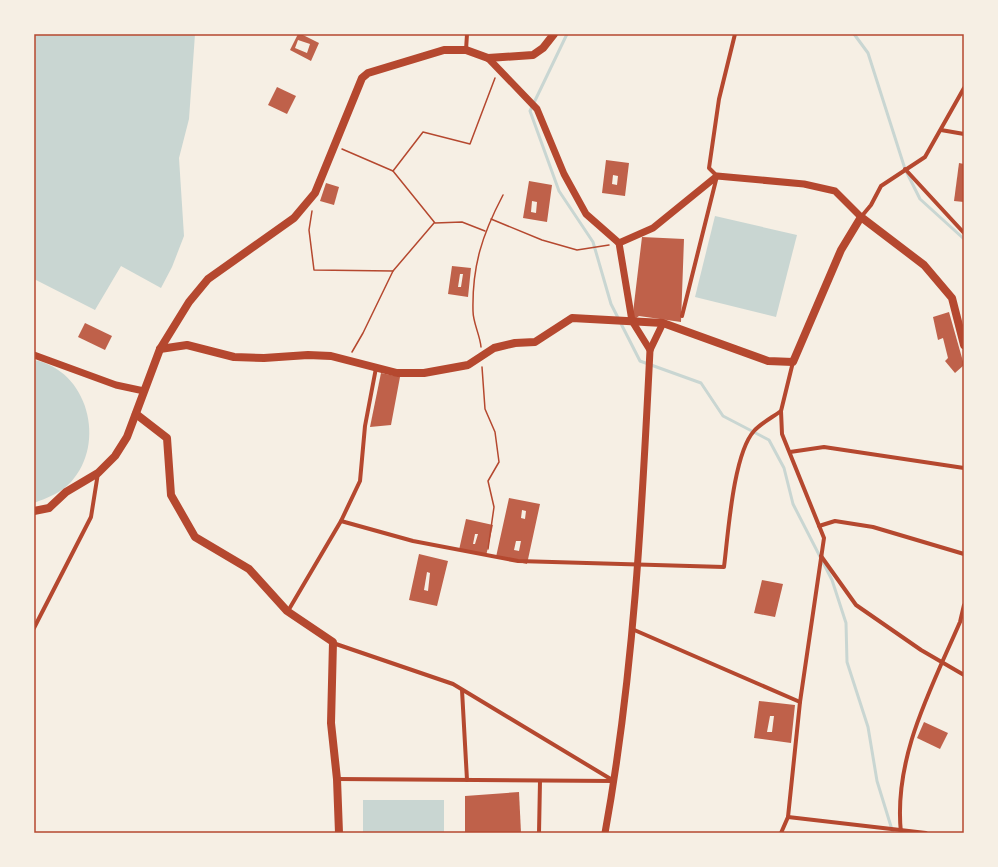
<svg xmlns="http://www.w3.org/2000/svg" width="998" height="867" font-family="Ubuntu,sans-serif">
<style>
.water{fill:#c9d6d2}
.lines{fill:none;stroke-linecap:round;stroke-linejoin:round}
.stream{stroke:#c9d6d2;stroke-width:3}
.building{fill:#bf614a;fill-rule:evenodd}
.path{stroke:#b5482f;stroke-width:1.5}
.minor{stroke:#b5482f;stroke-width:4}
.tertiary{stroke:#b5482f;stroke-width:7}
.secondary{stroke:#b5482f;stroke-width:8}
.primary{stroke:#b5482f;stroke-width:8}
.neatline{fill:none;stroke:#b5482f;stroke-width:1.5}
</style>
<rect width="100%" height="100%" fill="#f6efe4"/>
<g class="water">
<polygon points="34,34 195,34 189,119 179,158 184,236 172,267 161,288 121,266 95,310 34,279"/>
<polygon points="715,216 797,235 776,317 695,297"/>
<path d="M 34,360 C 88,370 107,443 71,482 C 61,493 47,498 34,503 Z"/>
<rect x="363" y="800" width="81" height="33"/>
</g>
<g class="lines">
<g class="stream">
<polyline points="567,34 530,111 559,191 593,242 611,304 640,361 701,383 723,416 769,440 784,468 793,504 832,580 846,623 847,662 868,727 877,781 893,833"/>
<polyline points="854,34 868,53 905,169 920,199 964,239"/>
</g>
</g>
<g class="building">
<path d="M 298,34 L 301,34 L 319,43 L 311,61 L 290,50 ZM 298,40 L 310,44 L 307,53 L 295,48 Z"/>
<polygon points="277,87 296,96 287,114 268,105"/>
<path d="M 606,160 L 629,163 L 625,196 L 602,193 ZM 613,175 L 618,176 L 617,185 L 612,184 Z"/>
<polygon points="959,163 964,164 964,202 954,201"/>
<path d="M 529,181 L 552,185 L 547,222 L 523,218 ZM 532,201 L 537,202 L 536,213 L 531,212 Z"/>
<polygon points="326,183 339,187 334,205 320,201"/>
<polygon points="642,237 684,239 681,322 639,316 632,321"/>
<path d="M 452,266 L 471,268 L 468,297 L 448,294 ZM 460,274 L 463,274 L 461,287 L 458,287 Z"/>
<polygon points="949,312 964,365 955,373 945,361 948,358 943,338 938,340 933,317"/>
<polygon points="85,323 112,336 105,350 78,337"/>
<polygon points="381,373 400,377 391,425 370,427"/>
<path d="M 509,498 L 540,504 L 527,564 L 496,557 ZM 522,510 L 526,511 L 525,519 L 521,518 ZM 516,541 L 521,541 L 519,551 L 514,550 Z"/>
<path d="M 466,519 L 493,525 L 486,556 L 459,550 ZM 475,534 L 478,534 L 475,544 L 473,544 Z"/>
<path d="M 419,554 L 448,561 L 437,606 L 409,600 ZM 427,572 L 430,573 L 428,591 L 424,590 Z"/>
<polygon points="762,580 783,584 775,617 754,613"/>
<path d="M 759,701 L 795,705 L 791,743 L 754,738 ZM 770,716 L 774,716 L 772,732 L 767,732 Z"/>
<polygon points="924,722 948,733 940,749 917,738"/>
<polygon points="519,792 521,833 465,833 465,796"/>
</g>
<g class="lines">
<g class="path">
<polyline points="342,149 393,171 435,223 462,222 485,231"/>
<polyline points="393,171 423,132 470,144 495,78"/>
<polyline points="312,211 309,230 314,270 393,271"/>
<polyline points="491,219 542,240 577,250 609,245"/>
<path d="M 481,347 C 480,335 473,323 473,311 C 472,266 482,235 503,195"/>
<polyline points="352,352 363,333 393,271 434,223"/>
<polyline points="482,367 485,409 495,432 499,462 488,481 494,507 488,549"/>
</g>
<g class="minor">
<polyline points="466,50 467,34"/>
<polyline points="941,130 964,134"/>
<polyline points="905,169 964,233"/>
<polyline points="861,217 871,205 881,186 925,157 964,88"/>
<polyline points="682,316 717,176 709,168 719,99 735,34"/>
<polyline points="790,452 824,447 964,468"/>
<path d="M 341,521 L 413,541 L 518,561 L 724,567 C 728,536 733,454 754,431 C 761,423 773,417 781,411"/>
<polyline points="819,526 835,521 873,527 964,554"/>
<polyline points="821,556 856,605 921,650 964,675"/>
<polyline points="288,611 341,521 360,481 365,426 376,368"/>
<polyline points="34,628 91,517 98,473"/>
<polyline points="632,629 800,702"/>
<polyline points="333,643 453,684 614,781"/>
<polyline points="462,690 467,780"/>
<polyline points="337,779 614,781"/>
<polyline points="788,817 926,833"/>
<polyline points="539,833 540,781"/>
<polyline points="781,833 788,817 800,702 824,538 782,434 781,411 793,362"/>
<path d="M 901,833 C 893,758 931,689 960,622 L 964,605"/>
</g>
<g class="tertiary">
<polyline points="488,58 537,109 564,174 586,214 619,243"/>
<polyline points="650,350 632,321 619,243 653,228 717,176 804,184 835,191 861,217"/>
<polyline points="34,355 116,385 144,391"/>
<path d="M 605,833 C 634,674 642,511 650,350 L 663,323"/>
</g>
<polyline class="secondary" points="136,414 167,438 171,495 195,537 249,569 287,611 333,642 331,723 337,779 339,833"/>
<g class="primary">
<polyline points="160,349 187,345 234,357 264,358 308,355 331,356 397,373 424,373 468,365 494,348 515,343 535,342 572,318 663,323 768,361 793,362 841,250 861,217 924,265 952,298 964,345"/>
<polyline points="34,511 49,508 66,492 98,473 115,456 127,437 160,349 189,302 208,279 294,218 315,193 362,78 368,73 444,50 466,50 488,58 533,55 543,48 554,34"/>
</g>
</g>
<rect width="998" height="867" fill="none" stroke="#f6efe4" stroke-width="70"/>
<rect x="35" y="35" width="928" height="797" class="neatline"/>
</svg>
